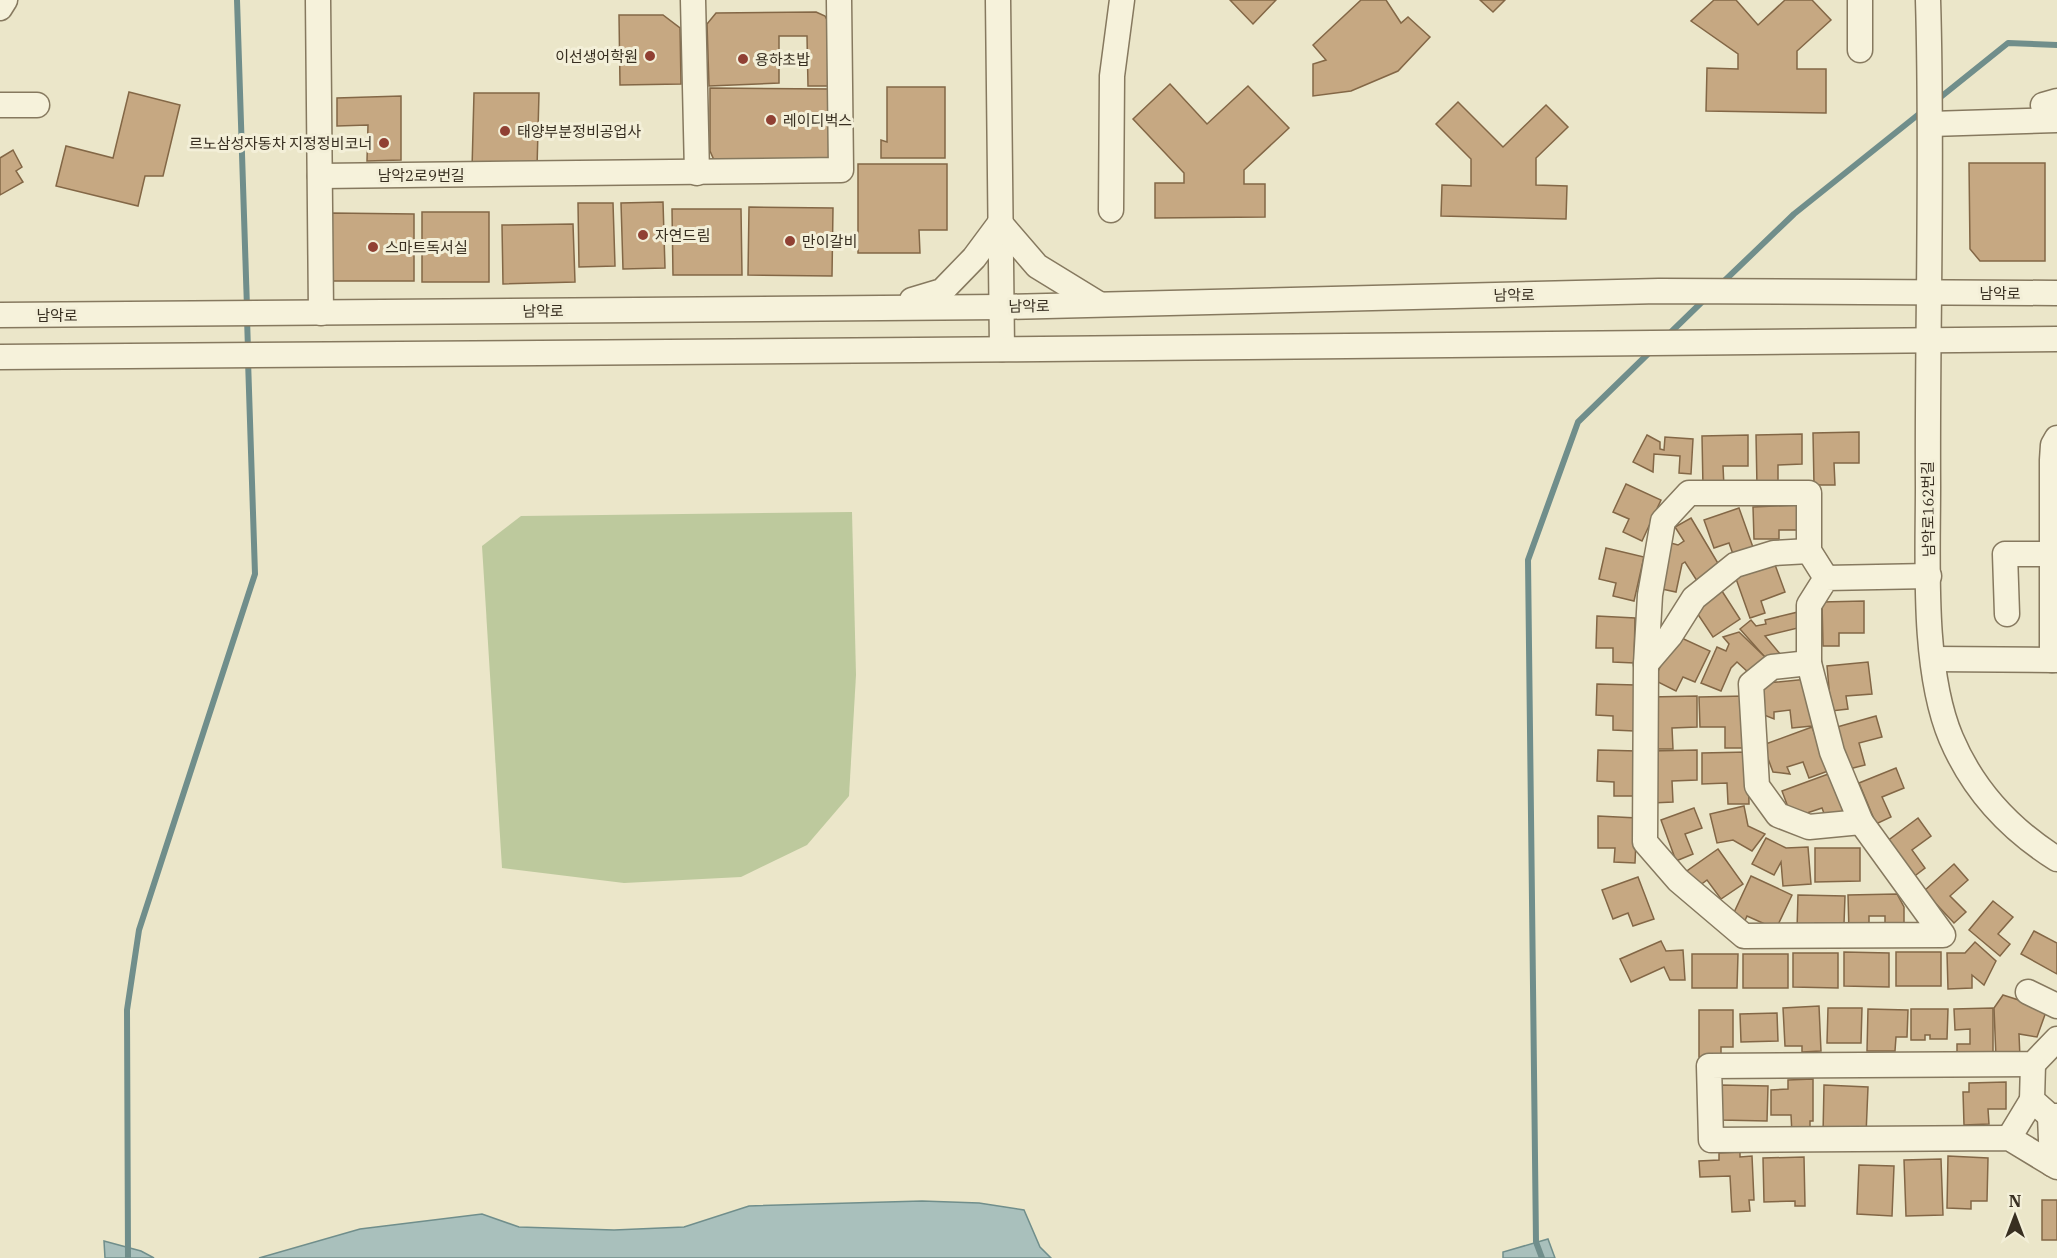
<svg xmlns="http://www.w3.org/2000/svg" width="2057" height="1258" font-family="'IBM Plex Serif','Noto Sans KR',serif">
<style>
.green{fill:#bdc99d}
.water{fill:#a9c0bc;stroke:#708e8b;stroke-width:1.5}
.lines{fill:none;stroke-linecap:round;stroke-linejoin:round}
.stream{stroke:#708e8b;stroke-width:6}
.building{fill:#c6a882;stroke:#836746;stroke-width:1.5}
.minor-casing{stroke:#86795f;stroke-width:27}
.minor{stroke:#f6f2db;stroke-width:24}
.poi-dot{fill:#904033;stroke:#f3efd8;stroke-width:2}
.labels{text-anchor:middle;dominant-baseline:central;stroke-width:6;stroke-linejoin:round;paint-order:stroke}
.poi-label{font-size:15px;fill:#382f21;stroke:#f3efd8;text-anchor:start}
.street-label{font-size:15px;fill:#382f21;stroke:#f3efd8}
</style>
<rect width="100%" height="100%" fill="#ebe6c9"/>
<polygon class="green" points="852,512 856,675 849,796 807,845 741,877 624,883 502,868 482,546 521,516"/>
<g class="water">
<polygon points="922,1201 979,1203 1024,1210 1040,1247 1051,1258 259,1258 360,1229 482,1214 519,1227 614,1230 684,1227 749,1206"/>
<polygon points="1548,1239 1555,1258 1503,1258 1503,1252"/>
<polygon points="104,1241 141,1251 154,1258 105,1258"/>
</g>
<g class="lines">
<g class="stream">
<polyline points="237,0 247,308"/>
<polyline points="1937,100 2008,43 2057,45"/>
<polyline points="1720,285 1794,214 1924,110"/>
<polyline points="247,318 248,350"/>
<polyline points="1668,335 1706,298"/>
<polyline points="128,1258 127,1010 139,930 255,574 248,360"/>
<polyline points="1542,1258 1536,1242 1528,560 1578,422 1652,350"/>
</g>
</g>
<g class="building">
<polygon points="1230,0 1276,0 1253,24"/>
<polygon points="1361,0 1386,0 1401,23 1408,17 1430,37 1398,71 1351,91 1313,96 1313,64 1326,60 1313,45"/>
<polygon points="1480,0 1505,0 1493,12"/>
<polygon points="1714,0 1736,0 1758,25 1785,0 1812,0 1831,20 1797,51 1797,69 1826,69 1826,113 1706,111 1707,68 1738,69 1738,54 1691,21"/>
<polygon points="816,12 825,16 830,26 830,86 808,86 807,36 779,36 779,83 709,86 707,24 716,13"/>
<polygon points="619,15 663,15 680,28 681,84 620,85"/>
<polygon points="1170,84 1207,124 1248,86 1289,128 1244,170 1244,184 1265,184 1265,217 1155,218 1155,183 1184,183 1184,173 1133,119"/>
<polygon points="887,87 945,87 945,158 881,158 881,140 887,142"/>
<polygon points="710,88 831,89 829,159 714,160 710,151"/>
<polygon points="129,92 180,105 163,176 145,176 138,206 56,186 66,146 113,158"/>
<polygon points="474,93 539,93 537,168 472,169"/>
<polygon points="401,96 401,160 367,161 368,125 337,126 337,98"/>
<polygon points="1458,102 1503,147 1546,105 1568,127 1536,158 1536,185 1567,186 1566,219 1441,216 1442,185 1471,186 1471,159 1436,124"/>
<polygon points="13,150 22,167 16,171 23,182 0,195 0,158"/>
<polygon points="1969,163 2045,163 2045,261 1980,261 1970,249"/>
<polygon points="858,164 947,164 947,230 919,230 920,253 858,253"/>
<polygon points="663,202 665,268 623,269 621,203"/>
<polygon points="578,203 613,203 615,266 579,267"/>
<polygon points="749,207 833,208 832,276 748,275"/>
<polygon points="672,209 741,209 742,275 673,275"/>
<rect x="422" y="212" width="67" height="70"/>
<polygon points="331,213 414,214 414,281 331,281"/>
<polygon points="573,224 575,282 503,284 502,225"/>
<polygon points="1859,432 1859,463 1834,463 1835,485 1814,485 1813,433"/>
<polygon points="1802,434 1802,464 1778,465 1778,486 1757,487 1756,435"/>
<polygon points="1647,435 1660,442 1660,449 1664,450 1665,437 1693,439 1691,474 1679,473 1680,456 1654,454 1653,472 1633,462"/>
<polygon points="1748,435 1748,466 1723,466 1724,487 1703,488 1702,436"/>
<polygon points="1626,484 1661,500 1642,541 1623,532 1629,519 1613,512"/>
<polygon points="1799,505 1800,530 1779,530 1779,539 1754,539 1753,507"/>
<polygon points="1739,508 1754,550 1734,557 1729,543 1714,548 1704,520"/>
<polygon points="1691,518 1722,570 1699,584 1685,562 1682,564 1676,592 1657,588 1667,542 1678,545 1684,541 1675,527"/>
<polygon points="1606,548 1644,557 1634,601 1613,596 1616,583 1599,579"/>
<polygon points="1774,562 1785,592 1761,601 1765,613 1750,618 1735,576"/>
<polygon points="1720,588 1740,619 1713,637 1693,607"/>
<polygon points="1864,601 1864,633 1839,633 1839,646 1823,646 1822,602"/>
<polygon points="1798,612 1802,627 1765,636 1781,655 1771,664 1740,629 1751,620 1756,626 1766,624 1765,620"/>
<polygon points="1597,616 1635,618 1634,663 1613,662 1613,648 1596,648"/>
<polygon points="1739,632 1765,657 1749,673 1737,662 1731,668 1721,691 1701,683 1717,647 1726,651 1729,644 1723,637"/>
<polygon points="1675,635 1710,651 1695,682 1683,677 1676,691 1654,680"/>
<polygon points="1868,662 1872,694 1846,696 1848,709 1831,711 1827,666"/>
<polygon points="1808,679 1812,726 1792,728 1790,710 1774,712 1774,719 1759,713 1756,684"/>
<polygon points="1597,684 1636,685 1634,731 1613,730 1613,716 1596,715"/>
<polygon points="1697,696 1697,727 1672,728 1673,749 1652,749 1651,697"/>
<polygon points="1745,696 1746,748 1725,748 1725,727 1700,727 1699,697"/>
<polygon points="1876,716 1882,737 1859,743 1865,765 1849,769 1837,727"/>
<polygon points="1812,727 1828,771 1809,778 1803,762 1787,767 1790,774 1773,772 1763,745"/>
<polygon points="1598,750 1637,751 1635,796 1614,796 1614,782 1597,781"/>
<polygon points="1697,750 1697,780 1672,781 1673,802 1652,803 1651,751"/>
<polygon points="1748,752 1749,804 1728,804 1727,783 1702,784 1702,753"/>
<polygon points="1896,768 1904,788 1882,797 1891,817 1876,824 1859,783"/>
<polygon points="1831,773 1847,817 1828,824 1822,808 1792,818 1782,791"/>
<polygon points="1744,806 1748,826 1765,834 1752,851 1733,840 1717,843 1710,814"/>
<polygon points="1694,808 1702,828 1685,834 1693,854 1676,861 1661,820"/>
<polygon points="1598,816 1637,818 1635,863 1614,862 1615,848 1598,848"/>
<polygon points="1918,818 1931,836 1912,850 1925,868 1912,878 1886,842"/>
<polygon points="1766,838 1786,848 1808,847 1811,884 1783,886 1781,862 1774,875 1752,864"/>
<polygon points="1815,848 1860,848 1860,881 1815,882"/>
<polygon points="1718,849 1743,884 1721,899 1707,880 1695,889 1684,873"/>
<polygon points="1954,864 1968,880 1950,896 1966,912 1954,923 1924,891"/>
<polygon points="1751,876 1792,895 1776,929 1747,916 1743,925 1731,919"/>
<polygon points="1638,877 1654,919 1633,926 1628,913 1613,919 1602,890"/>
<polygon points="1897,894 1904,907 1904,926 1885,926 1885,916 1869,916 1869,932 1849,932 1848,895"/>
<polygon points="1798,895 1845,896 1844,924 1815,923 1814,930 1797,929"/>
<polygon points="1993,901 2013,917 1998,934 2010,944 2000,956 1969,930"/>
<polygon points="2034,931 2057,943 2057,974 2021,954"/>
<polygon points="1661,941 1666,951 1683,950 1685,980 1670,980 1664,967 1631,982 1620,959"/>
<polygon points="1975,942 1996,961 1984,985 1972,975 1972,988 1948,989 1947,953 1965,953"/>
<polygon points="1844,952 1889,953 1889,987 1844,986"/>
<rect x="1896" y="952" width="45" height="34"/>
<polygon points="1793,953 1838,953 1838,988 1793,987"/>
<polygon points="1692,954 1738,954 1737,988 1692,988"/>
<rect x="1743" y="954" width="45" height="34"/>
<polygon points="2003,995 2047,1009 2037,1037 2019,1034 2020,1058 1996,1058 1994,1008"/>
<polygon points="1819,1006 1821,1051 1802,1052 1802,1046 1785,1046 1783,1008"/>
<polygon points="1828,1008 1862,1008 1861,1043 1827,1043"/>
<polygon points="1993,1008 1993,1060 1957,1061 1957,1044 1970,1044 1970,1029 1955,1030 1954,1009"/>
<polygon points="1868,1009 1908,1010 1907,1037 1896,1037 1895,1051 1867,1051"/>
<polygon points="1911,1009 1948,1009 1947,1039 1930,1039 1930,1035 1925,1035 1925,1040 1911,1040"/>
<polygon points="1699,1010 1733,1010 1733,1047 1721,1047 1721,1057 1699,1057"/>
<polygon points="1777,1013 1778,1041 1741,1042 1740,1014"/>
<polygon points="1813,1079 1813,1121 1810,1121 1810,1133 1792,1134 1791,1115 1771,1115 1771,1090 1788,1089 1788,1080"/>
<polygon points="2006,1082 2006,1109 1988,1109 1989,1124 1964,1125 1963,1092 1969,1092 1969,1083"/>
<polygon points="1721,1085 1768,1086 1767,1121 1720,1120"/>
<polygon points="1824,1085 1868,1087 1866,1135 1823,1134"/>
<polygon points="1740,1152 1740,1157 1752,1156 1754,1200 1749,1200 1750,1211 1732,1212 1730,1176 1700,1177 1699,1161 1719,1160 1719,1153"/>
<polygon points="1948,1156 1988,1158 1987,1201 1971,1201 1971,1209 1947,1208"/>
<polygon points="1804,1157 1805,1206 1795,1206 1795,1201 1764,1202 1763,1158"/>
<polygon points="1941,1159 1943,1215 1906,1216 1904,1160"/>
<polygon points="1859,1165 1894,1166 1892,1216 1857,1214"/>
<rect x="2042" y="1200" width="15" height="40"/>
</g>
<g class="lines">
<defs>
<g id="minor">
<polyline points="318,0 321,313"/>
<polyline points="693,0 697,173"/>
<polyline points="998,0 1002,349"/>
<polyline points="1860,0 1860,50"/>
<path d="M 1928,0 C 1933,162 1927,324 1928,486 C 1928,562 1922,669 1951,738 C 1973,790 2009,829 2057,859"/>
<polyline points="0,8 5,0"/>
<polyline points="0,105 37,105"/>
<polyline points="2043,105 2057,101"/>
<polyline points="1931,124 2057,120"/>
<polyline points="320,176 841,170 839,0"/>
<polyline points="1111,210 1112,76 1122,0"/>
<polyline points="912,300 942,291 974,258 1000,223 1037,266 1099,304"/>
<polyline points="0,315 1001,307 1659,291 2057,293"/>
<path d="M 0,357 C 686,356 1371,343 2057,339"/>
<polyline points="1826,578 1809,605 1809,663 1832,752 1861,822 1943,935 1744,936 1678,880 1645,842 1646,664 1650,595 1663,521 1689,493 1809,493 1809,551 1826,578 1929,576"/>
<polyline points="2007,614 2005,554 2050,554"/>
<polyline points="1933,659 2057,660"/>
<polyline points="2052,660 2052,460 2053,445 2057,438"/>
<polyline points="1809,663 1772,667 1751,684 1757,786 1778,815 1809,827 1861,822"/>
<polyline points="1646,664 1670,636 1694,598 1735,565 1774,553 1809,551"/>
<polyline points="2028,992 2057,1006"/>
<polyline points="2057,1039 2033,1064 1709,1066 1711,1140 2009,1138 2057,1167"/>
<polyline points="2033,1064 2032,1100 2050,1116 2057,1116"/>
<polyline points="2050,1116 2052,1164"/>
<polyline points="2009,1138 2032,1100"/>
</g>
</defs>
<use href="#minor" class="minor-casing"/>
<use href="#minor" class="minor"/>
</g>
<g class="poi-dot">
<circle cx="650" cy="56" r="6"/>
<circle cx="743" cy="59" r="6"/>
<circle cx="771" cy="120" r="6"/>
<circle cx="505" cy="131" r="6"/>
<circle cx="384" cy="143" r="6"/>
<circle cx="643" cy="235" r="6"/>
<circle cx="790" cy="241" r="6"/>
<circle cx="373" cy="247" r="6"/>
</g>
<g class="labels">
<g class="poi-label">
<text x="638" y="56" text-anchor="end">이선생어학원</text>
<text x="755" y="59">용하초밥</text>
<text x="783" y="120">레이디벅스</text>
<text x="517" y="131">태양부분정비공업사</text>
<text x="372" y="143" text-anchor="end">르노삼성자동차 지정정비코너</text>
<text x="655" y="235">자연드림</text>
<text x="802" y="241">만이갈비</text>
<text x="385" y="247">스마트독서실</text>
</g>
<g class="street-label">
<text x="421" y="175">남악2로9번길</text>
<text x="2000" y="293">남악로</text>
<text transform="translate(1514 295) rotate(-1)">남악로</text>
<text transform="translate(1029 306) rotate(-1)">남악로</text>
<text transform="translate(543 311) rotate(-1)">남악로</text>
<text x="57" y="315">남악로</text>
<text transform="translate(1928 509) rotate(-91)">남악로162번길</text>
</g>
</g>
<g transform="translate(2015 1216)" stroke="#f3efd8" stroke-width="4.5" paint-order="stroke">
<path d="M0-4.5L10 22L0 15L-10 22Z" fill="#382f21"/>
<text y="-9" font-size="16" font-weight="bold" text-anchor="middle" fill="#382f21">N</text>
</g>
</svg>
